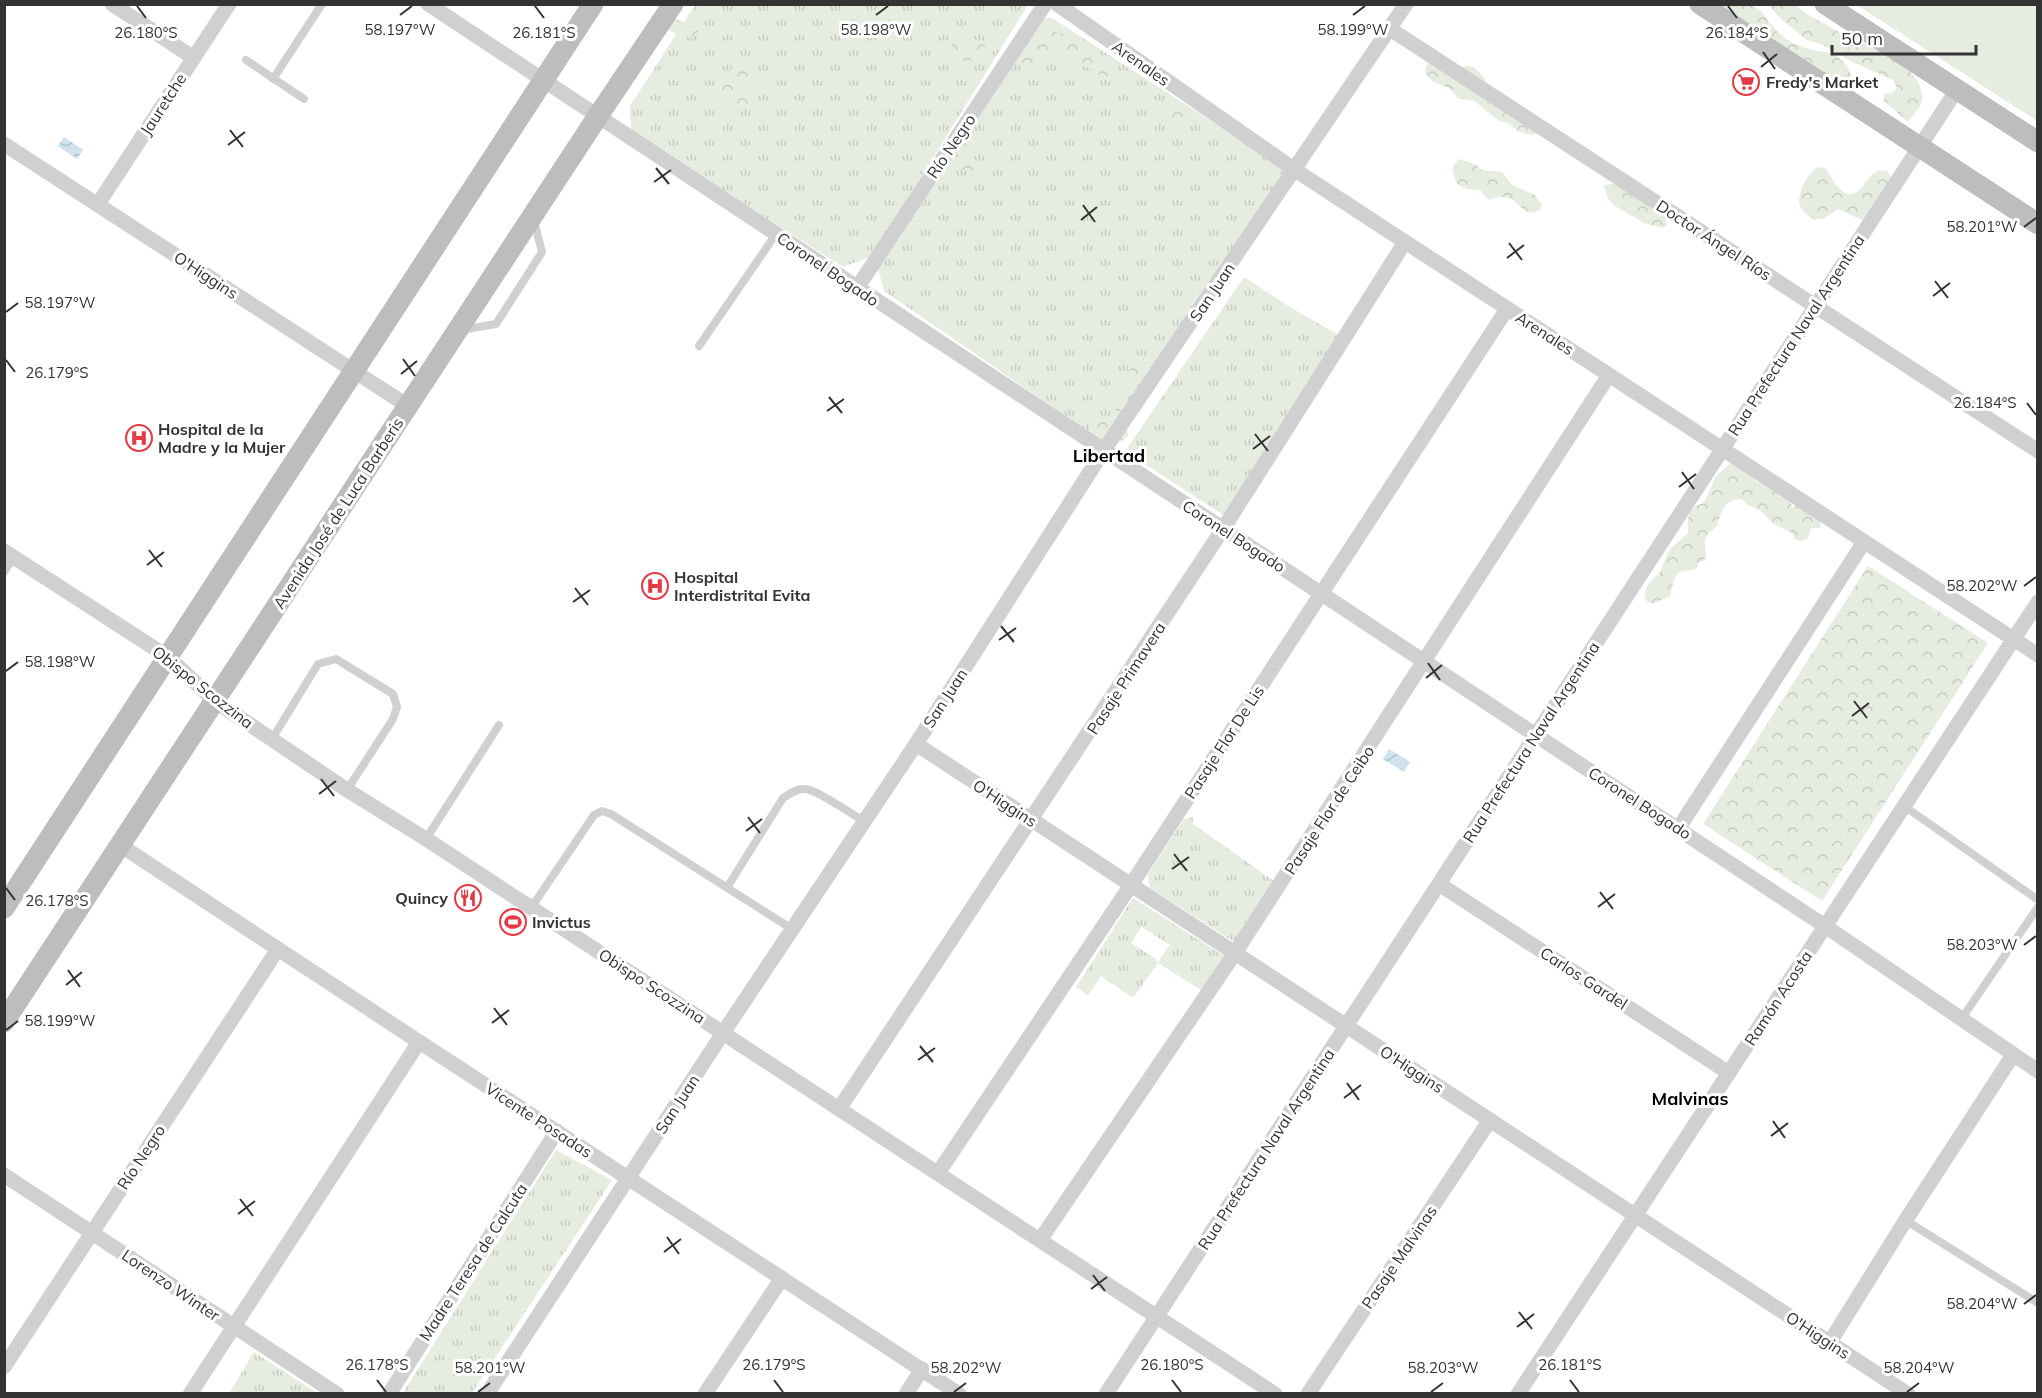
<svg xmlns="http://www.w3.org/2000/svg" width="2042" height="1398" font-family="Mulish,sans-serif">
<style>
.grass{fill:url(#grass-tufts);fill-rule:evenodd}
.forest{fill:url(#forest-crowns)}
.garden{fill:#e6ecdf}
.water{fill:url(#water-waves)}
.lines{fill:none;stroke-linecap:round;stroke-linejoin:round}
.service{stroke:#d0d0d0;stroke-width:8}
.minor{stroke:#d0d0d0;stroke-width:15}
.secondary{stroke:#bdbdbd;stroke-width:21}
.ticks{fill:none;stroke:#333;stroke-width:2}
.labels{text-anchor:middle;dominant-baseline:central;stroke-width:6;stroke-linejoin:round;paint-order:stroke}
.street-label{font-size:16px;fill:#333;stroke:#fff}
.poi-label{font-size:16px;font-weight:bold;fill:#333;stroke:#fff;text-anchor:start}
.neighbourhood-label{font-size:18px;font-weight:bold;fill:#000;stroke:#fff}
.ticks-label{font-size:15px;text-anchor:middle;fill:#333;stroke:#fff;stroke-width:6;stroke-linejoin:round;paint-order:stroke}
</style>
<defs>
<pattern id="grass-tufts" width="24" height="20" patternUnits="userSpaceOnUse" patternTransform="scale(1.5)"><rect width="24" height="20" fill="#e6ecdf"/><path d="M3 7l-1-3M5 7V3M7 7l1-3M15 17l-1-3M17 17v-4M19 17l1-3" fill="none" stroke="#c6cbc0"/></pattern>
<pattern id="forest-crowns" width="20" height="18" patternUnits="userSpaceOnUse" patternTransform="scale(1.5)"><rect width="20" height="18" fill="#e6ecdf"/><path d="M2 6a3 3 0 1 1 6 0M12 15a3 3 0 1 1 6 0" fill="none" stroke="#c6cbc0"/></pattern>
<pattern id="water-waves" width="16" height="10" patternUnits="userSpaceOnUse" patternTransform="scale(1.5)"><rect width="16" height="10" fill="#cfe2ee"/><path d="M0 5q4-4 8 0t8 0" fill="none" stroke="#b2c2cd"/></pattern>
</defs>
<rect width="100%" height="100%" fill="#fff"/>
<g class="grass">
<polygon points="695,5 1027,4 1028,5 872,256 843,267 631,132 630,106"/>
<polygon points="1045,18 1052,18 1282,167 1285,175 1106,444 884,291 878,269"/>
<polygon points="1244,277 1290,307 1340,336 1223,515 1131,455 1128,452 1128,447"/>
<polygon points="1193,817 1193,824 1278,884 1239,945 1150,888 1148,874 1184,819"/>
<path d="M 1133,898 L 1226,957 L 1204,992 L 1158,963 L 1133,998 L 1101,976 L 1088,995 L 1076,987 ZM 1141,927 L 1170,945 L 1158,962 L 1156,959 L 1131,943 Z"/>
<polygon points="556,1150 612,1180 472,1393 403,1393"/>
<polygon points="254,1352 317,1393 229,1393"/>
</g>
<g class="forest">
<path d="M 1703,5 C 1717,5 1736,1 1750,5 C 1764,9 1769,25 1780,34 C 1785,39 1794,44 1800,46 C 1811,51 1825,50 1836,56 C 1850,65 1858,83 1847,95 Z"/>
<path d="M 1768,5 L 1795,5 C 1807,15 1820,21 1834,29 C 1839,32 1843,36 1849,39 C 1855,43 1864,43 1871,46 C 1891,54 1924,75 1922,99 C 1921,108 1913,115 1908,122 L 1884,101 L 1884,94 L 1892,93 L 1897,88 L 1893,80 L 1850,61 L 1822,44 L 1807,40 L 1782,20 Z"/>
<polygon points="675,19 691,24 699,33 693,38 676,34 665,28"/>
<path d="M 1045,30 C 1064,30 1120,58 1116,79 L 1109,82 L 1077,60 L 1049,53 L 1042,56 L 1039,63 C 1032,67 1027,69 1020,63 C 1023,47 1027,35 1045,30 Z"/>
<path d="M 966,38 L 974,39 L 985,44 L 986,53 C 977,63 962,64 951,56 L 952,44 L 958,40 Z"/>
<path d="M 745,62 C 759,69 760,78 750,89 L 748,106 C 734,109 726,106 716,95 L 721,89 C 720,76 733,66 745,62 Z"/>
<polygon points="1431,63 1460,67 1469,66 1475,68 1486,79 1484,89 1535,129 1536,134 1532,135 1519,132 1510,124 1498,120 1474,101 1458,98 1449,88 1433,82 1425,73 1427,64"/>
<path d="M 1168,106 C 1180,106 1189,111 1193,123 L 1187,128 C 1176,128 1163,124 1160,112 Z"/>
<path d="M 966,151 L 970,152 L 977,163 L 977,167 L 971,172 C 960,170 951,167 947,157 L 954,152 Z"/>
<path d="M 1460,159 L 1476,165 L 1482,170 L 1502,172 L 1512,185 L 1535,195 L 1542,205 L 1541,209 C 1521,221 1522,198 1503,197 C 1498,196 1494,199 1488,200 L 1480,190 L 1467,189 L 1457,184 C 1453,174 1449,165 1460,159 Z"/>
<path d="M 1818,167 L 1825,168 C 1831,175 1833,183 1839,188 C 1858,207 1865,176 1877,171 C 1880,170 1884,171 1887,171 L 1891,178 L 1864,221 L 1838,209 L 1825,218 L 1814,220 C 1809,217 1803,212 1800,206 C 1796,193 1808,173 1818,167 Z"/>
<polygon points="1613,184 1617,184 1665,215 1667,225 1663,228 1644,223 1615,206 1609,200 1603,185"/>
<polygon points="1143,359 1149,362 1155,371 1146,385 1132,383 1128,377 1129,370"/>
<polygon points="1115,392 1124,392 1139,398 1142,409 1136,415 1119,413 1108,403 1112,395"/>
<path d="M 1098,415 L 1118,420 L 1127,428 L 1128,436 C 1115,448 1103,442 1089,433 L 1091,420 Z"/>
<path d="M 1731,463 L 1754,476 L 1756,482 L 1764,483 L 1779,493 L 1778,497 L 1782,496 L 1791,503 L 1792,508 L 1796,505 L 1821,519 L 1820,528 L 1811,528 L 1808,538 L 1801,541 L 1795,539 L 1792,533 L 1773,524 L 1763,513 L 1757,508 L 1747,505 L 1742,499 C 1724,498 1721,513 1717,526 C 1714,529 1711,531 1708,534 C 1701,541 1708,551 1705,560 L 1698,563 L 1698,567 C 1693,571 1690,569 1683,571 C 1673,573 1673,587 1670,596 C 1660,600 1652,609 1644,598 L 1648,584 L 1660,572 L 1669,550 L 1688,533 C 1687,518 1688,507 1704,503 L 1716,476 Z"/>
<polygon points="1868,566 1988,643 1822,901 1703,824"/>
</g>
<polygon class="garden" points="1857,5 2037,5 2037,121"/>
<g class="water">
<polygon points="64,137 83,150 77,159 58,146"/>
<polygon points="1389,749 1410,762 1404,772 1383,759"/>
</g>
<g class="lines">
<g class="service">
<polyline points="246,60 304,99"/>
<polyline points="273,79 322,4"/>
<polyline points="461,330 496,324 542,252 534,221"/>
<polyline points="699,346 776,234"/>
<polyline points="4,572 14,557"/>
<polyline points="272,739 318,664 336,659 393,694 397,707 393,719 347,790"/>
<polyline points="1904,806 2038,900"/>
<polyline points="426,839 499,725"/>
<path d="M 728,886 L 783,798 C 790,794 797,788 805,789 C 818,790 851,814 864,821"/>
<polyline points="531,908 594,815 602,811 611,814 792,929"/>
<polyline points="1962,1018 2038,907"/>
<polyline points="1905,1220 2038,1303"/>
</g>
<g class="minor">
<polyline points="112,4 194,58"/>
<polyline points="428,4 1825,926 2038,1071"/>
<polyline points="1057,4 1295,170 2038,655"/>
<polyline points="1390,29 2038,451"/>
<polyline points="4,144 408,406"/>
<polyline points="98,204 229,4"/>
<polyline points="857,288 1045,4"/>
<polyline points="4,551 168,657 215,701 347,790 426,839 1275,1394"/>
<polyline points="916,744 1908,1394"/>
<polyline points="1678,829 1864,542"/>
<path d="M 120,845 C 399,1029 678,1212 959,1394"/>
<polyline points="1439,884 1729,1073"/>
<polyline points="839,1109 1223,529 1405,242"/>
<polyline points="938,1173 1131,885 1507,309"/>
<polyline points="4,1175 337,1394"/>
<polyline points="1040,1240 1235,953 1609,375"/>
<polyline points="1830,1342 1907,1218 2013,1055"/>
<polyline points="4,1367 278,949"/>
<polyline points="190,1394 419,1042"/>
<polyline points="389,1394 557,1131"/>
<polyline points="487,1394 723,1033 916,744 1104,450 1406,4"/>
<polyline points="705,1394 782,1278"/>
<polyline points="906,1394 922,1369"/>
<polyline points="1106,1394 1956,91"/>
<polyline points="1308,1394 1490,1120"/>
<polyline points="1518,1394 2038,602"/>
</g>
<g class="secondary">
<polyline points="1700,4 2038,224"/>
<polyline points="1825,4 2038,142"/>
<polyline points="4,908 593,4"/>
<polyline points="4,1022 598,116 673,4"/>
</g>
</g>
<path class="ticks" d="M 137,6 L 146,18M 535,6 L 544,18M 1728,6 L 1737,18M 400,15 L 412,6M 876,15 L 888,6M 1353,15 L 1365,6M 1763,52 L 1775,69M 1761,67 L 1777,54M 230,130 L 243,147M 228,145 L 245,132M 656,168 L 669,184M 654,182 L 671,170M 1083,205 L 1095,222M 1081,220 L 1097,207M 2024,227 L 2036,218M 1509,243 L 1522,260M 1507,258 L 1524,245M 1935,281 L 1948,298M 1933,296 L 1950,283M 6,312 L 18,303M 403,359 L 415,376M 6,360 L 15,372M 401,374 L 417,361M 829,397 L 842,413M 2027,403 L 2036,415M 827,411 L 844,399M 1255,434 L 1268,451M 1253,449 L 1270,436M 1682,472 L 1694,489M 1679,487 L 1696,474M 149,550 L 162,567M 147,565 L 164,552M 2024,586 L 2036,577M 575,588 L 588,605M 573,602 L 590,590M 1001,626 L 1014,642M 999,640 L 1016,628M 1428,663 L 1440,680M 6,671 L 18,662M 1426,678 L 1442,665M 1854,701 L 1867,718M 1852,716 L 1869,703M 321,779 L 334,796M 319,794 L 336,781M 748,817 L 760,833M 746,831 L 762,819M 1174,854 L 1187,871M 1172,869 L 1189,857M 6,888 L 15,900M 1600,892 L 1613,909M 1598,907 L 1615,894M 2024,945 L 2036,936M 68,970 L 80,987M 66,985 L 82,972M 494,1008 L 507,1025M 492,1023 L 509,1010M 6,1030 L 18,1021M 920,1046 L 933,1062M 918,1060 L 935,1048M 1347,1083 L 1359,1100M 1344,1098 L 1361,1085M 1773,1121 L 1785,1138M 1771,1136 L 1788,1123M 240,1199 L 253,1216M 238,1214 L 255,1201M 667,1237 L 679,1254M 664,1252 L 681,1239M 1093,1275 L 1105,1291M 1091,1289 L 1107,1277M 2024,1304 L 2036,1295M 1519,1312 L 1532,1329M 1517,1327 L 1534,1314M 377,1380 L 386,1392M 774,1380 L 783,1392M 1172,1380 L 1181,1392M 1570,1380 L 1579,1392M 478,1392 L 490,1383M 954,1392 L 966,1383M 1431,1392 L 1443,1383M 1907,1392 L 1919,1383"/>
<defs>
<symbol id="supermarket-ring" viewBox="-11 -11 22 22"><circle r="9.5" fill="#fff" stroke="#e63946" stroke-width="1.5"/><path d="M-6-5.5h2.5l.6 2H6L4.5 2H-2.5L-4.4-4H-6ZM-1.5 3.2a1.3 1.3 0 1 0 .1 0ZM3 3.2a1.3 1.3 0 1 0 .1 0Z" fill="#e63946"/></symbol>
<symbol id="hospital-ring" viewBox="-11 -11 22 22"><circle r="9.5" fill="#fff" stroke="#e63946" stroke-width="1.5"/><path d="M-5-5h3v3.5h4V-5h3V5h-3V1.5h-4V5h-3Z" fill="#e63946"/></symbol>
<symbol id="restaurant-ring" viewBox="-11 -11 22 22"><circle r="9.5" fill="#fff" stroke="#e63946" stroke-width="1.5"/><path d="M-5-6h1v4h1v-4h1v4h1v-4h1v5L-1.5 .5V6h-2V.5L-5-1ZM5-6V6H3V1.5H1.5Q1.5-4 5-6Z" fill="#e63946"/></symbol>
<symbol id="stadium-ring" viewBox="-11 -11 22 22"><circle r="9.5" fill="#fff" stroke="#e63946" stroke-width="1.5"/><path d="M0-5a6.5 5 0 1 0 0 10a6.5 5 0 1 0 0-10ZM-3.5-1.8h7v3.6h-7Z" fill="#e63946"/></symbol>
</defs>
<g fill-rule="evenodd">
<use href="#supermarket-ring" x="1731" y="67" width="30" height="30"/>
<use href="#hospital-ring" x="124" y="423" width="30" height="30"/>
<use href="#hospital-ring" x="640" y="571" width="30" height="30"/>
<use href="#restaurant-ring" x="453" y="883" width="30" height="30"/>
<use href="#stadium-ring" x="498" y="907" width="30" height="30"/>
</g>
<g class="labels">
<g class="street-label">
<text transform="translate(1141 63) rotate(35)">Arenales</text>
<text transform="translate(163 104) rotate(-57)">Jauretche</text>
<text transform="translate(951 146) rotate(-56)">Río Negro</text>
<text transform="translate(1714 240) rotate(33)">Doctor Ángel Ríos</text>
<text transform="translate(828 269) rotate(34)">Coronel Bogado</text>
<text transform="translate(206 275) rotate(33)">O'Higgins</text>
<text transform="translate(1212 292) rotate(-56)">San Juan</text>
<text transform="translate(1545 333) rotate(33)">Arenales</text>
<text transform="translate(1796 335) rotate(-57)">Rua Prefectura Naval Argentina</text>
<text transform="translate(338 513) rotate(-57)">Avenida José de Luca Barberis</text>
<text transform="translate(1234 536) rotate(33)">Coronel Bogado</text>
<text transform="translate(1126 678) rotate(-57)">Pasaje Primavera</text>
<text transform="translate(203 687) rotate(38)">Obispo Scozzina</text>
<text transform="translate(945 698) rotate(-57)">San Juan</text>
<text transform="translate(1224 742) rotate(-57)">Pasaje Flor De Lis</text>
<text transform="translate(1531 742) rotate(-57)">Rua Prefectura Naval Argentina</text>
<text transform="translate(1005 803) rotate(33)">O'Higgins</text>
<text transform="translate(1640 803) rotate(33)">Coronel Bogado</text>
<text transform="translate(1329 810) rotate(-57)">Pasaje Flor de Ceibo</text>
<text transform="translate(1584 978) rotate(33)">Carlos Gardel</text>
<text transform="translate(652 986) rotate(33)">Obispo Scozzina</text>
<text transform="translate(1778 998) rotate(-57)">Ramón Acosta</text>
<text transform="translate(1412 1069) rotate(33)">O'Higgins</text>
<text transform="translate(677 1104) rotate(-57)">San Juan</text>
<text transform="translate(539 1120) rotate(33)">Vicente Posadas</text>
<text transform="translate(1266 1149) rotate(-57)">Rua Prefectura Naval Argentina</text>
<text transform="translate(141 1157) rotate(-57)">Río Negro</text>
<text transform="translate(1399 1257) rotate(-56)">Pasaje Malvinas</text>
<text transform="translate(473 1262) rotate(-57)">Madre Teresa de Calcuta</text>
<text transform="translate(171 1285) rotate(34)">Lorenzo Winter</text>
<text transform="translate(1818 1335) rotate(33)">O'Higgins</text>
</g>
<g class="poi-label">
<text x="1766" y="82">Fredy's Market</text>
<text x="158" y="429">Hospital de la<tspan x="158" dy="18">Madre y la Mujer</tspan></text>
<text x="674" y="577">Hospital<tspan x="674" dy="18">Interdistrital Evita</tspan></text>
<text x="448" y="898" text-anchor="end">Quincy</text>
<text x="532" y="922">Invictus</text>
</g>
<g class="neighbourhood-label">
<text x="1109" y="455">Libertad</text>
<text x="1690" y="1098">Malvinas</text>
</g>
</g>
<g class="ticks-label">
<text x="400" y="35">58.197°W</text>
<text x="876" y="35">58.198°W</text>
<text x="1353" y="35">58.199°W</text>
<text x="146" y="38">26.180°S</text>
<text x="544" y="38">26.181°S</text>
<text x="1737" y="38">26.184°S</text>
<text x="1982" y="232">58.201°W</text>
<text x="60" y="308">58.197°W</text>
<text x="57" y="378">26.179°S</text>
<text x="1985" y="408">26.184°S</text>
<text x="1982" y="591">58.202°W</text>
<text x="60" y="667">58.198°W</text>
<text x="57" y="906">26.178°S</text>
<text x="1982" y="950">58.203°W</text>
<text x="60" y="1026">58.199°W</text>
<text x="1982" y="1309">58.204°W</text>
<text x="377" y="1370">26.178°S</text>
<text x="774" y="1370">26.179°S</text>
<text x="1172" y="1370">26.180°S</text>
<text x="1570" y="1370">26.181°S</text>
<text x="490" y="1373">58.201°W</text>
<text x="966" y="1373">58.202°W</text>
<text x="1443" y="1373">58.203°W</text>
<text x="1919" y="1373">58.204°W</text>
</g>
<rect width="2042" height="1398" fill="none" stroke="#333333" stroke-width="12"/>
<path d="M1832 45v9h144v-9" fill="none" stroke="#333333" stroke-width="3"/>
<text x="1841" y="45" font-size="18" fill="#333333" stroke="#ffffff" stroke-width="4.5" paint-order="stroke">50 m</text>
</svg>
